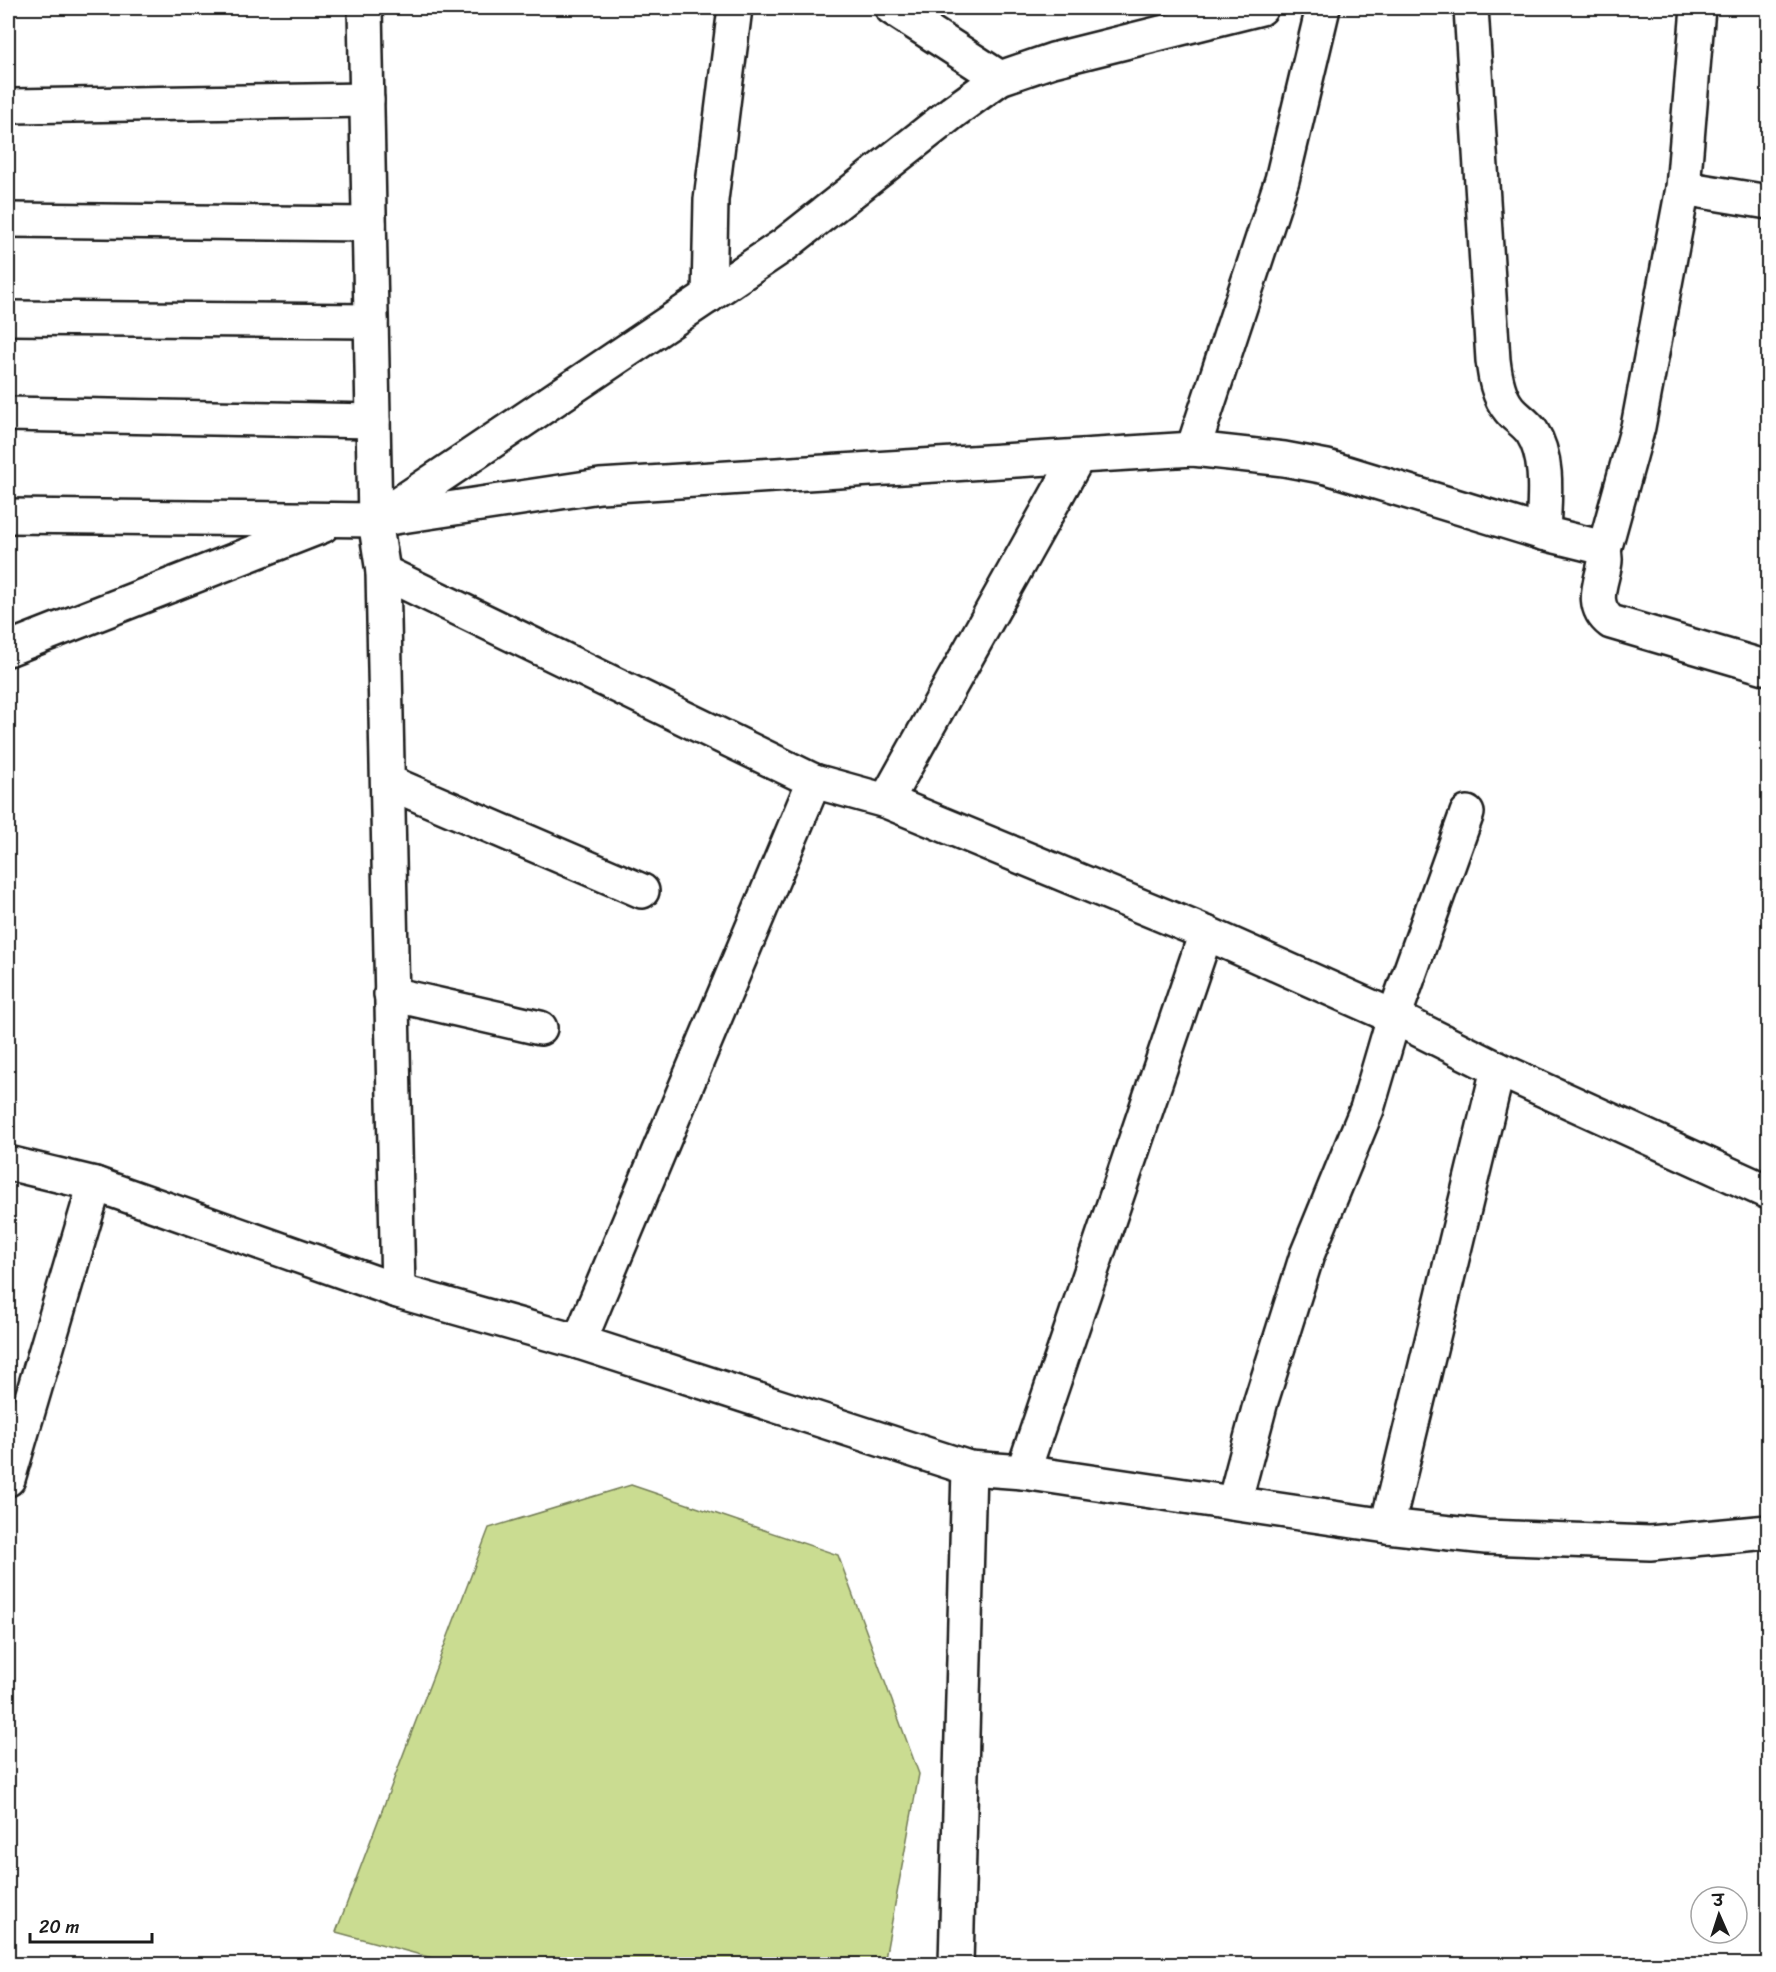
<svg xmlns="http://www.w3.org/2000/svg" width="1776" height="1972" font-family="Sriracha,'Playpen Sans Deva',sans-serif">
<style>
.green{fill:#cadc91;stroke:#737c56;stroke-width:1.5}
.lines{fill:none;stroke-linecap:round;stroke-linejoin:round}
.street-casing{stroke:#1c1c1c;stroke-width:38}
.secondary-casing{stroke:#1c1c1c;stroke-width:38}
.street{stroke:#fff;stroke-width:33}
.secondary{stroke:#fff;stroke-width:33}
</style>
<rect width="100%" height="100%" fill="#fff"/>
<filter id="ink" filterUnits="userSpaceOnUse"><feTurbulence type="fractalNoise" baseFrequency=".0167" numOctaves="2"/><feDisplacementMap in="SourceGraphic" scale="12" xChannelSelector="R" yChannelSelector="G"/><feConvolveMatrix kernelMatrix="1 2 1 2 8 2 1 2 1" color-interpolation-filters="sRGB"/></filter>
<g filter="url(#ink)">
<polygon class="green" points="631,1485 838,1555 919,1774 884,1964 454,1964 336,1932 489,1528"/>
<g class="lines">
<defs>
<g id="street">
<polyline points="892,8 1000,78"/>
<path d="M 1471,8 L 1493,360 C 1495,377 1498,396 1509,409 C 1515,417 1526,423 1532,432 C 1550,460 1544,501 1543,533"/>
<polyline points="14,106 367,100"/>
<polyline points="1683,188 1768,202"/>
<polyline points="8,220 369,224"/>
<polyline points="709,296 711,200 735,8"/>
<polyline points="8,318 371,321"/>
<polyline points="8,414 373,421"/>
<polyline points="1193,449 1282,180 1323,8"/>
<polyline points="384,514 784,245 953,112 1000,78 1053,60 1261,8"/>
<path d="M 8,516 L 375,520 L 600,486 L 1193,449 L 1284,459 L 1327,467 L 1543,533 L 1600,547 C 1618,562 1580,598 1611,622 L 1768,668"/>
<polyline points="1604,550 1638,427 1683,188 1698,8"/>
<polyline points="383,572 814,781 886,801 1206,933 1394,1017 1498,1069 1768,1192"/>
<polyline points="8,649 322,526"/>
<polyline points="388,782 642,891"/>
<polyline points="886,801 1078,457"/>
<polyline points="391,994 540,1028"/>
<polyline points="579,1342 814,781"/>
<polyline points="1023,1472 1206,933"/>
<polyline points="8,1479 95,1184"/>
<polyline points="1234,1503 1261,1401 1307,1255 1367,1109 1394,1017 1467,813"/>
<polyline points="1387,1526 1498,1069"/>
<polyline points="956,1964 969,1468"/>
</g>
<g id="secondary">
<polyline points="365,8 375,520 383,572 398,1291"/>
<polyline points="8,1163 95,1184 398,1291 579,1342 969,1468 1023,1472 1387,1526 1486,1537 1650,1543 1768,1532"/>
</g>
</defs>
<use href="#street" class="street-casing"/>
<use href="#secondary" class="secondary-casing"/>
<use href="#street" class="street"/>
<use href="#secondary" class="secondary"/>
</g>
</g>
<rect width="1776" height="1972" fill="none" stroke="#fff" stroke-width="30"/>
<rect x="15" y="15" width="1746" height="1942" fill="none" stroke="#1c1c1c" stroke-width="2" filter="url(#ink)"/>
<g transform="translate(1719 1915) rotate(357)"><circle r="28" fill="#ffffff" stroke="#a4a4a4" stroke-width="1.5"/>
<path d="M0-4.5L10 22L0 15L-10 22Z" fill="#1c1c1c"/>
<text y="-9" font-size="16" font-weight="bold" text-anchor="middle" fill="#1c1c1c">उ</text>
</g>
<path d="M30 1933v9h122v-9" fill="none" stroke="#1c1c1c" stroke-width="3"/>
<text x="39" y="1933" font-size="18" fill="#1c1c1c" stroke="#ffffff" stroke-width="4.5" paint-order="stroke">20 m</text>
</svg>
